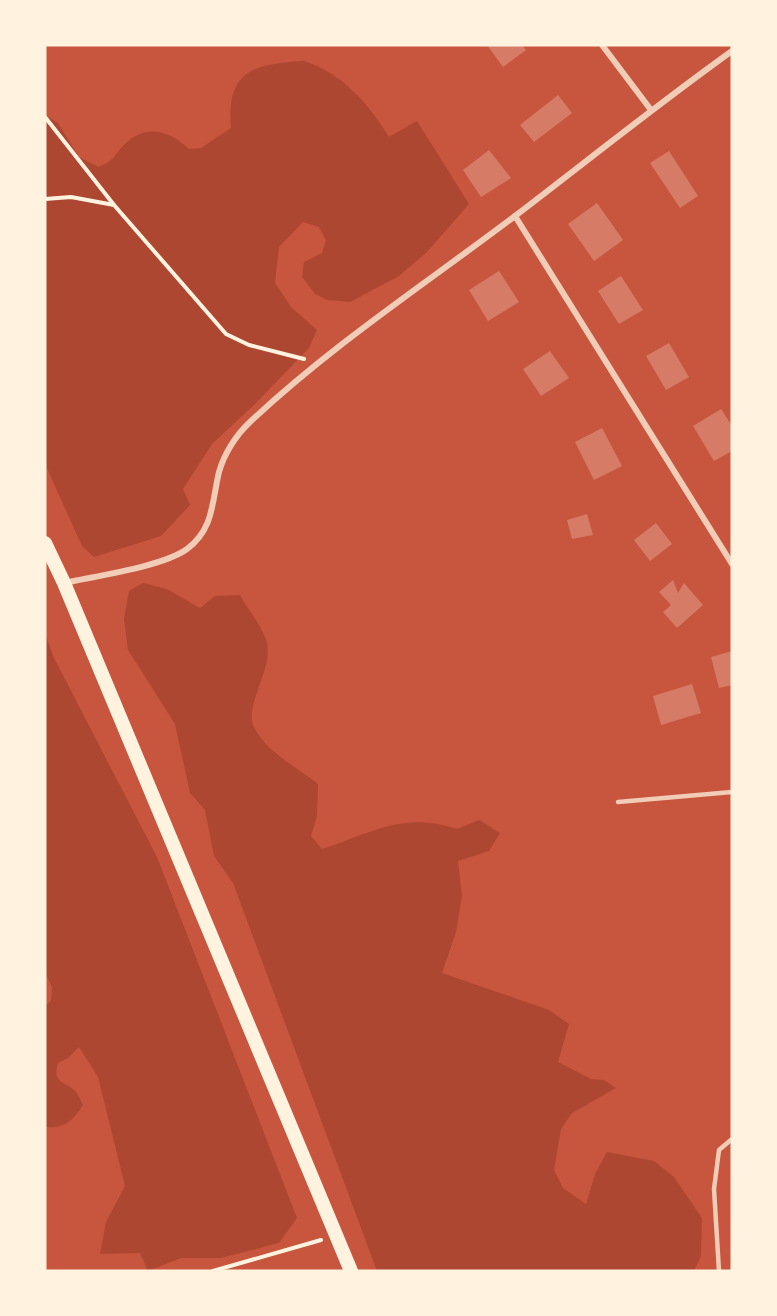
<svg xmlns="http://www.w3.org/2000/svg" width="777" height="1316" font-family="'Times New Roman',serif">
<style>
.green{fill:#ae4732}
.building{fill:#d67c66}
.lines{fill:none;stroke-linecap:round;stroke-linejoin:round}
.path{stroke:#fff3e0;stroke-width:4}
.service{stroke:#f1ccb7;stroke-width:4.5}
.minor{stroke:#f1ccb7;stroke-width:6}
.primary{stroke:#fff3e0;stroke-width:14}
</style>
<rect width="100%" height="100%" fill="#c8553d"/>
<g class="green">
<path d="M 304,61 C 342,73 369,104 389,137 L 417,121 L 469,204 L 427,252 L 399,276 L 350,302 L 327,300 L 315,294 L 302,277 L 304,262 L 322,253 L 326,240 L 319,227 L 303,222 L 279,247 L 275,283 L 291,307 L 317,330 L 309,348 L 254,405 L 212,444 L 183,489 L 190,505 L 161,536 L 94,557 L 82,546 L 45,464 L 45,115 L 58,123 L 79,157 L 98,167 C 114,161 113,157 123,146 C 144,123 169,130 189,149 L 201,148 L 231,128 C 226,70 254,64 304,61 Z"/>
<path d="M 143,583 L 167,589 L 200,608 L 215,596 L 240,595 C 248,609 260,624 266,639 C 276,666 243,705 254,727 C 265,751 298,768 318,784 L 317,816 L 311,836 L 322,849 C 372,833 403,811 457,829 L 479,820 L 500,833 L 489,851 L 458,861 L 462,896 L 456,932 L 442,973 L 549,1010 L 569,1024 L 558,1062 L 591,1079 L 604,1080 L 616,1088 L 572,1113 L 561,1129 L 554,1170 L 563,1188 L 586,1204 L 595,1174 L 607,1152 L 654,1161 L 674,1177 L 702,1218 L 701,1256 L 694,1271 L 377,1271 L 233,883 L 214,856 L 205,810 L 190,793 L 175,724 L 128,650 L 124,619 L 129,591 Z"/>
<path d="M 45,633 L 54,658 L 157,857 L 297,1218 L 279,1243 L 221,1258 L 181,1258 L 148,1271 L 140,1253 L 100,1254 L 106,1222 L 125,1186 L 98,1077 L 79,1047 L 68,1058 L 58,1063 C 52,1085 65,1080 76,1092 C 79,1095 81,1102 83,1105 C 73,1121 64,1129 45,1127 L 45,1006 L 51,1001 L 52,987 L 45,973 Z"/>
</g>
<g class="building">
<polygon points="487,45 522,45 526,50 503,67"/>
<polygon points="558,95 572,113 534,142 520,125"/>
<polygon points="489,150 511,178 481,197 463,170"/>
<polygon points="669,151 698,196 680,208 650,163"/>
<polygon points="597,203 623,240 594,261 568,224"/>
<polygon points="499,271 519,302 488,321 469,290"/>
<polygon points="621,276 643,310 619,324 598,291"/>
<polygon points="669,343 689,377 666,390 646,356"/>
<polygon points="550,351 569,378 541,396 523,369"/>
<polygon points="721,409 732,426 732,451 714,461 693,426"/>
<polygon points="602,428 622,466 594,480 575,442"/>
<polygon points="587,514 593,535 572,539 567,520"/>
<polygon points="656,523 672,544 650,561 634,540"/>
<polygon points="673,580 678,593 684,583 703,605 677,628 663,612 671,605 659,592"/>
<polygon points="732,651 732,685 719,688 711,657"/>
<polygon points="692,684 701,713 661,725 653,696"/>
</g>
<g class="lines">
<g class="path">
<polyline points="45,117 114,205 226,334 249,345 304,359"/>
<polyline points="45,199 71,197 114,205"/>
<polyline points="213,1271 321,1240"/>
</g>
<g class="service">
<polyline points="618,802 732,792"/>
<polyline points="719,1271 714,1189 719,1150 732,1139"/>
</g>
<g class="minor">
<polyline points="602,45 651,110"/>
<polyline points="515,216 732,564"/>
<path d="M 64,583 C 95,576 162,567 187,549 C 214,529 212,501 219,472 C 224,454 236,435 250,422 C 332,345 425,284 515,216 C 587,161 658,104 732,51"/>
</g>
<polyline class="primary" points="45,543 64,583 351,1271"/>
</g>
<rect width="777" height="1316" fill="none" stroke="#fff3e0" stroke-width="93"/>
</svg>
